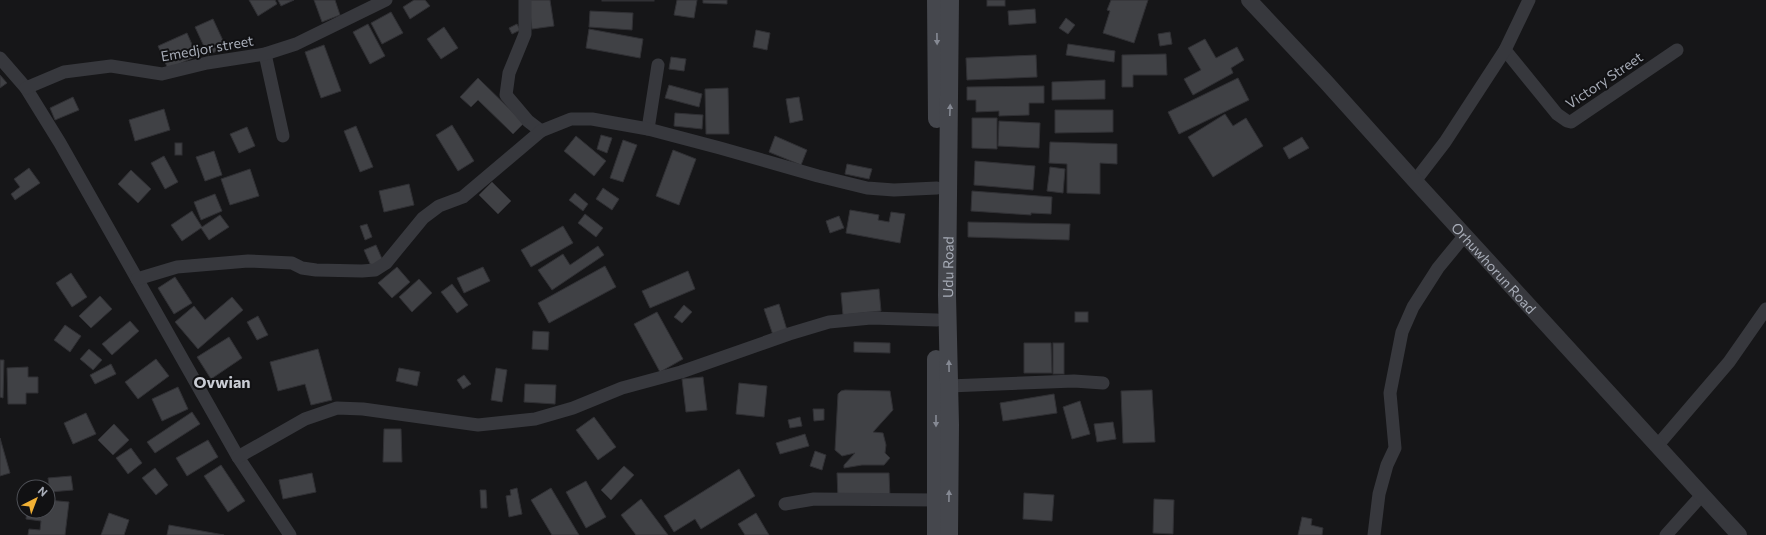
<svg xmlns="http://www.w3.org/2000/svg" width="1766" height="535" font-family="Commissioner,sans-serif">
<style>
.building{fill:#404145;stroke:#303034}
.lines{fill:none;stroke-linecap:round;stroke-linejoin:round}
.minor{stroke:#37383d;stroke-width:13}
.tertiary{stroke:#37383d;stroke-width:16}
.secondary{stroke:#45474d;stroke-width:18}
.oneway{fill:#858993}
.labels{text-anchor:middle;dominant-baseline:central;stroke-width:4;stroke-linejoin:round;paint-order:stroke}
.street-label{font-size:14px;fill:#a8adb8;stroke:#111113}
.quarter-label{font-size:16px;font-weight:bold;fill:#c9ccd4;stroke:#111113}
</style>
<rect width="100%" height="100%" fill="#161618"/>
<g class="building">
<polygon points="249,0 275,0 277,4 258,16"/>
<polygon points="278,0 294,0 281,6"/>
<polygon points="314,0 335,0 340,15 322,22"/>
<polygon points="414,0 425,0 430,6 410,19 403,7"/>
<polygon points="528,0 550,0 554,26 532,29"/>
<rect x="602" y="0" width="52" height="1"/>
<polygon points="677,0 697,0 694,18 674,15"/>
<polygon points="703,0 727,0 727,4 703,3"/>
<rect x="987" y="0" width="18" height="6"/>
<polygon points="1111,0 1148,0 1134,43 1103,33 1110,11 1107,10"/>
<polygon points="1035,9 1036,23 1009,25 1008,11"/>
<polygon points="590,11 633,13 632,30 589,27"/>
<polygon points="391,12 403,33 382,44 371,23"/>
<polygon points="1066,18 1075,25 1068,34 1059,28"/>
<polygon points="213,19 226,47 208,55 195,27"/>
<polygon points="368,24 385,56 370,64 353,32"/>
<polygon points="517,24 520,30 512,34 509,28"/>
<polygon points="444,27 458,48 441,59 427,39"/>
<polygon points="589,29 643,39 640,58 586,48"/>
<polygon points="756,30 770,33 767,50 753,47"/>
<polygon points="1170,32 1172,44 1160,46 1158,34"/>
<polygon points="187,33 197,56 168,69 158,46"/>
<polygon points="1205,39 1216,58 1237,47 1244,60 1231,68 1233,73 1193,95 1184,79 1201,70 1188,48"/>
<polygon points="1068,44 1115,51 1114,62 1066,55"/>
<polygon points="324,45 341,91 321,98 305,52"/>
<polygon points="1166,54 1167,75 1133,75 1133,87 1122,87 1122,55"/>
<polygon points="1036,55 1037,77 967,80 966,58"/>
<polygon points="671,57 686,59 684,71 669,69"/>
<polygon points="0,75 7,83 0,88"/>
<polygon points="478,78 524,123 513,134 478,100 471,107 460,97"/>
<polygon points="1238,78 1249,100 1179,134 1168,112"/>
<polygon points="1105,80 1105,99 1052,100 1052,82"/>
<polygon points="669,85 702,94 699,107 665,98"/>
<polygon points="1044,86 1044,103 1029,103 1029,115 999,116 999,111 976,112 976,100 967,100 967,87"/>
<polygon points="728,88 729,134 706,134 705,89"/>
<polygon points="73,97 79,110 55,120 50,108"/>
<polygon points="799,97 803,120 790,123 786,99"/>
<polygon points="164,109 170,130 135,141 129,120"/>
<polygon points="1055,110 1113,110 1113,132 1055,133"/>
<polygon points="675,113 703,115 702,129 674,126"/>
<polygon points="1225,114 1233,126 1246,118 1263,146 1213,177 1188,137"/>
<polygon points="972,118 997,118 997,149 972,148"/>
<polygon points="999,121 1040,123 1039,148 998,146"/>
<polygon points="452,125 474,161 458,171 436,135"/>
<polygon points="356,126 373,167 360,172 344,131"/>
<polygon points="247,127 255,146 239,153 230,134"/>
<polygon points="601,135 612,138 607,153 597,149"/>
<polygon points="576,136 606,161 594,176 564,151"/>
<polygon points="775,136 807,150 801,165 769,152"/>
<polygon points="1302,137 1309,148 1289,159 1283,148"/>
<polygon points="623,140 637,145 623,182 610,178"/>
<polygon points="1050,142 1117,144 1117,164 1100,163 1100,194 1067,193 1067,164 1049,163"/>
<rect x="175" y="143" width="7" height="12"/>
<polygon points="673,150 696,159 679,205 656,196"/>
<polygon points="214,151 222,175 205,181 196,157"/>
<polygon points="164,156 178,182 165,189 151,163"/>
<polygon points="975,161 1035,166 1033,190 974,185"/>
<polygon points="847,164 872,169 869,179 845,174"/>
<polygon points="1050,167 1065,169 1063,193 1047,191"/>
<polygon points="29,168 40,183 15,200 11,194 20,187 14,179"/>
<polygon points="250,169 259,196 230,205 221,179"/>
<polygon points="131,170 151,189 138,203 118,184"/>
<polygon points="492,182 511,201 498,214 479,195"/>
<polygon points="409,184 414,205 384,212 379,191"/>
<polygon points="603,188 619,199 612,210 596,199"/>
<polygon points="972,191 1052,197 1051,214 1031,213 1031,215 971,211"/>
<polygon points="575,193 588,204 583,211 569,200"/>
<polygon points="215,194 222,211 201,220 194,202"/>
<polygon points="850,210 879,215 878,220 889,222 891,212 905,214 900,243 846,233"/>
<polygon points="192,211 202,227 220,215 229,227 209,240 201,228 182,241 171,225"/>
<polygon points="585,214 603,228 596,237 578,223"/>
<polygon points="839,216 844,228 830,233 826,221"/>
<polygon points="968,222 1070,224 1069,240 968,237"/>
<polygon points="367,224 372,237 365,240 360,226"/>
<polygon points="563,226 573,243 531,267 521,250"/>
<polygon points="376,245 383,261 371,266 364,250"/>
<polygon points="598,246 604,255 552,290 538,270 563,254 570,265"/>
<polygon points="605,266 616,287 549,323 538,303"/>
<polygon points="397,267 410,282 392,298 378,283"/>
<polygon points="483,267 490,281 464,293 457,278"/>
<polygon points="688,271 695,289 650,308 642,291"/>
<polygon points="71,273 87,297 72,307 56,283"/>
<polygon points="175,277 192,303 174,314 158,288"/>
<polygon points="419,279 432,293 412,312 399,297"/>
<polygon points="452,284 468,305 457,313 441,292"/>
<polygon points="879,289 881,311 843,315 841,293"/>
<polygon points="100,296 112,309 91,328 79,316"/>
<polygon points="232,297 243,310 198,349 175,322 194,306 205,320"/>
<polygon points="779,304 787,330 773,335 764,309"/>
<polygon points="684,305 692,312 682,323 674,317"/>
<polygon points="657,312 683,359 660,372 634,324"/>
<rect x="1075" y="312" width="13" height="10"/>
<polygon points="258,316 268,335 257,340 247,322"/>
<polygon points="130,321 139,331 112,355 102,344"/>
<polygon points="65,325 81,336 70,352 54,340"/>
<polygon points="533,331 549,332 548,350 532,349"/>
<polygon points="229,337 242,358 211,379 197,357"/>
<polygon points="854,342 890,343 890,353 854,352"/>
<polygon points="1024,343 1051,343 1052,373 1024,373"/>
<rect x="1053" y="343" width="11" height="31"/>
<polygon points="89,349 102,360 93,370 80,359"/>
<polygon points="318,349 332,400 311,405 305,384 278,391 270,362"/>
<polygon points="156,359 169,376 138,399 125,382"/>
<polygon points="0,360 4,360 3,398 0,397"/>
<polygon points="111,364 116,374 95,384 90,375"/>
<polygon points="28,367 28,377 38,377 38,393 26,393 26,404 8,404 7,368"/>
<polygon points="399,368 420,372 417,386 396,381"/>
<polygon points="496,368 507,370 502,402 491,400"/>
<polygon points="464,375 471,384 463,389 457,380"/>
<polygon points="703,377 707,410 686,412 682,379"/>
<polygon points="739,383 767,386 764,417 736,414"/>
<polygon points="525,384 556,385 555,404 524,402"/>
<polygon points="178,387 188,409 162,421 152,399"/>
<polygon points="845,390 890,391 893,410 873,432 883,433 886,445 885,453 890,458 884,465 862,465 844,468 844,465 855,453 842,456 835,450 838,394 841,391"/>
<polygon points="1152,390 1155,442 1123,443 1121,391"/>
<polygon points="1054,394 1057,413 1003,421 1000,403"/>
<polygon points="1080,401 1090,434 1072,439 1063,407"/>
<polygon points="813,409 824,409 824,420 814,421"/>
<polygon points="192,412 200,424 155,453 147,442"/>
<polygon points="86,413 96,434 73,444 64,423"/>
<polygon points="594,417 616,447 598,460 576,430"/>
<polygon points="800,417 802,426 790,428 788,420"/>
<polygon points="1113,422 1116,439 1097,442 1094,424"/>
<polygon points="114,424 129,440 113,455 98,440"/>
<polygon points="384,429 401,429 402,462 383,462"/>
<polygon points="805,434 809,446 780,454 776,443"/>
<polygon points="0,438 10,473 0,476"/>
<polygon points="208,440 218,457 187,476 176,458"/>
<polygon points="131,448 142,463 128,474 116,458"/>
<polygon points="815,451 826,455 822,470 810,466"/>
<polygon points="221,465 245,501 228,512 204,476"/>
<polygon points="624,466 634,475 611,500 601,490"/>
<polygon points="155,468 168,485 156,495 142,478"/>
<polygon points="739,469 755,496 701,529 695,519 674,532 664,516"/>
<polygon points="312,473 316,492 283,499 279,480"/>
<polygon points="837,473 889,473 890,498 838,499"/>
<polygon points="71,476 73,490 50,492 48,478"/>
<polygon points="586,481 606,517 586,528 566,492"/>
<polygon points="517,488 522,514 509,517 506,496 511,495 510,490"/>
<polygon points="551,488 579,535 552,535 531,500"/>
<polygon points="480,490 486,490 487,508 481,508"/>
<polygon points="1024,493 1054,495 1052,521 1023,519"/>
<polygon points="641,499 668,535 636,535 621,515"/>
<polygon points="1154,499 1174,500 1173,534 1153,533"/>
<polygon points="48,500 69,502 65,535 28,535 29,529 40,530 41,521 26,519 27,511 48,511"/>
<polygon points="109,513 129,520 124,535 101,535"/>
<polygon points="756,513 769,535 745,535 738,524"/>
<polygon points="1302,517 1312,519 1311,525 1323,528 1322,535 1298,535"/>
<polygon points="169,525 224,535 167,535"/>
</g>
<g class="lines">
<g class="minor">
<polyline points="525,0 525,34 509,73 506,95 528,121 541,131"/>
<polyline points="1505,50 1557,114 1567,121 1571,122 1677,50"/>
<polyline points="265,54 283,136"/>
<polyline points="0,58 26,88 60,143 238,457 290,535"/>
<polyline points="26,88 64,72 111,66 162,74 207,63 265,54 296,44 386,0"/>
<polyline points="648,129 658,65"/>
<polyline points="1415,181 1445,142 1505,50 1529,0"/>
<polyline points="137,279 177,267 248,261 292,263 302,268 316,270 362,271 375,270 386,263 423,218 439,206 463,197 541,131 571,119 592,119 648,129 720,148 818,176 867,188 894,190 937,188"/>
<polyline points="949,386 1074,381 1103,383"/>
<polyline points="1657,446 1729,362 1766,309"/>
<polyline points="238,457 305,419 337,408 363,409 478,425 535,419 573,408 622,388 681,372 789,334 829,322 871,318 937,320"/>
<polyline points="785,504 814,499 936,500"/>
<polyline points="1374,535 1379,494 1387,465 1395,448 1390,393 1402,332 1413,307 1438,268 1465,235"/>
<polyline points="1666,535 1702,495"/>
</g>
<path class="tertiary" id="s1" d="M 1249,0 L 1326,82 L 1415,181 L 1739,535"/>
<g class="secondary">
<polyline points="936,0 937,119"/>
<polyline points="936,535 936,359"/>
<path id="s2" d="M 949,535 L 950,425 L 947,295 L 950,0"/>
</g>
</g>
<defs><path id="oneway-solid" d="M-6-.8H1V-3.2L6.5 0L1 3.2V.8H-6Z"/></defs>
<g class="oneway">
<use href="#oneway-solid" transform="translate(937 39) rotate(89)"/>
<use href="#oneway-solid" transform="translate(950 110) rotate(-88)"/>
<use href="#oneway-solid" transform="translate(949 366) rotate(-91)"/>
<use href="#oneway-solid" transform="translate(936 421) rotate(90)"/>
<use href="#oneway-solid" transform="translate(949 496) rotate(-89)"/>
</g>
<g class="labels">
<g class="street-label">
<text transform="translate(207 48) rotate(-10)">Emedjor street</text>
<text transform="translate(1604 80) rotate(-34)">Victory Street</text>
<text stroke="none"><textPath href="#s2" startOffset="268">Udu Road</textPath></text>
<text stroke="none"><textPath href="#s1" startOffset="363">Orhuwhorun Road</textPath></text>
</g>
<g class="quarter-label">
<text x="222" y="381">Ovwian</text>
</g>
</g>
<g transform="translate(36 499) rotate(42)"><circle r="19" fill="#111113" stroke="#4d4f55"/>
<path d="M0-3L7 15L0 10L-7 15Z" fill="#f2b134"/>
<text y="-6" font-size="11" font-weight="bold" text-anchor="middle" fill="#a8adb8">N</text>
</g>
</svg>
